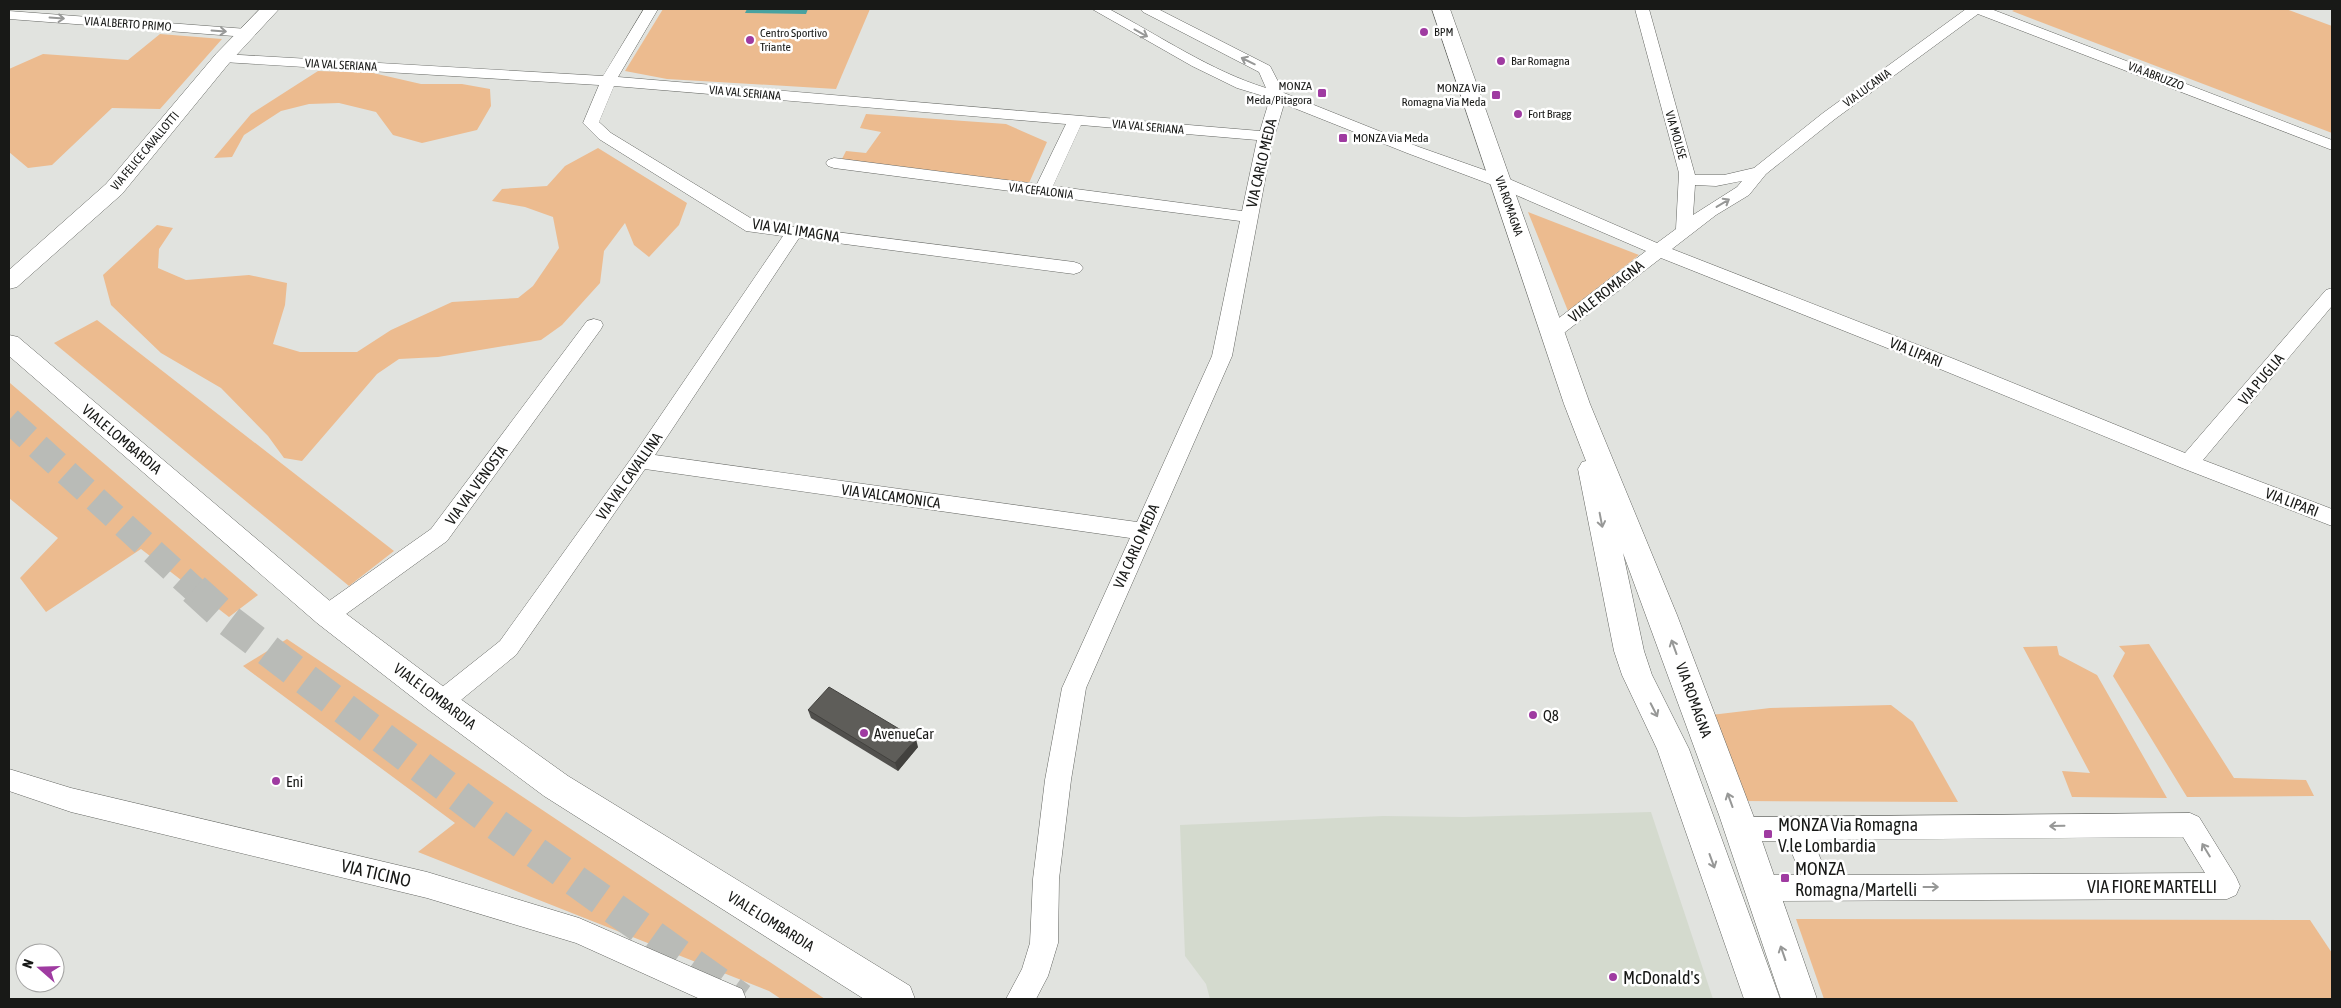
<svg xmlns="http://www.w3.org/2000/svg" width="2341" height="1008" font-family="'Asap Condensed',sans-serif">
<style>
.built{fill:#d4dace}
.green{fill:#ecbb8f}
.water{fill:#49a2a0}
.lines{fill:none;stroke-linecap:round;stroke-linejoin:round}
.highway-tunnel-far1{stroke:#b9bbb7;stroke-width:26;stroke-dasharray:26 13;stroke-linecap:butt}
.highway-tunnel{stroke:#b9bbb7;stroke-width:32;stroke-dasharray:32 16;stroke-linecap:butt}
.street-casing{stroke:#646662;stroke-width:1}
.secondary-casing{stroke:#646662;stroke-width:1}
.street{fill:#fff;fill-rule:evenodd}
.secondary{fill:#fff;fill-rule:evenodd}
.wall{fill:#51504d}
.shaded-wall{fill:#42413e}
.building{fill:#5e5d59;stroke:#42413e}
.oneway{stroke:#979897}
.poi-dot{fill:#9f3ba1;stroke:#fff;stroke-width:2}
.labels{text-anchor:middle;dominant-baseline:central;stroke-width:5;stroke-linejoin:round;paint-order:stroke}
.far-street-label{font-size:12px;fill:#181917;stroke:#fff}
.far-poi-label{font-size:12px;fill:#181917;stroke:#fff;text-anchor:start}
.street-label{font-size:15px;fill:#181917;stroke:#fff}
.poi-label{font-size:15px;fill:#181917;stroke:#fff;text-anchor:start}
.near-poi-label{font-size:18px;fill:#181917;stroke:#fff;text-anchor:start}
.near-street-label{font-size:18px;fill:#181917;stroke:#fff}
</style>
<rect width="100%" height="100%" fill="#e1e3df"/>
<polygon class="built" points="1651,812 1713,999 1210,999 1206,984 1185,956 1180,825 1383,816 1464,817"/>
<g class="green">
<polygon points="663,9 870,9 836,89 667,79 625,71"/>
<polygon points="2016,9 2286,9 2332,26 2332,133 2012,11"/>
<polygon points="160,34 222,39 160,109 112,108 52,165 28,168 9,152 9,69 43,54 128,60"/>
<polygon points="318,71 373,73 421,84 462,84 490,89 491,106 477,130 422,143 393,135 376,112 339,103 309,104 281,111 244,135 232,157 214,158 251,114"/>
<polygon points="866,114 1006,124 1047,142 1029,183 842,159 846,151 866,153 881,132 860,128"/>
<polygon points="598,148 687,203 679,225 649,257 634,245 625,223 604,251 600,283 562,325 541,340 438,357 399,359 377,374 302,461 284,458 268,436 221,388 161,353 111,305 103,275 157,225 173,228 159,249 158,268 186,280 249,275 287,283 285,305 273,344 300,352 357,352 391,330 452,302 518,298 533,286 559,248 553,217 525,207 492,201 502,189 547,186 565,166"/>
<polygon points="1528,212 1639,255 1568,311"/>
<polygon points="97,320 394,551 349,586 54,343"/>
<polygon points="9,382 10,383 258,595 229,617 141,549 46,612 20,578 58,538 9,498"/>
<polygon points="287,639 825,999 781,999 769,991 418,852 455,823 243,666"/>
<polygon points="2149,644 2234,778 2306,780 2314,796 2187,797 2113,676 2125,653 2119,646"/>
<polygon points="2057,646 2059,655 2097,675 2167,798 2072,797 2062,771 2090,773 2023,647"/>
<polygon points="1891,705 1913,722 1958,802 1742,801 1711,715 1770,708"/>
<polygon points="1796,919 2310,920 2332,953 2332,999 1824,999"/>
</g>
<polygon class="water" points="747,9 808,9 806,14 745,13"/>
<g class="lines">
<polyline class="highway-tunnel-far1" points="9,420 195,590"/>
<polyline class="highway-tunnel" points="194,589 228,620 493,822 741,999"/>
<defs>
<g id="street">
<path d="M 644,9 L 658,9 L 618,77 L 1260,131 L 1270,98 L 1237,88 L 1192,66 L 1092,9 L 1109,9 C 1160,36 1211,71 1266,88 L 1259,72 L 1143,12 L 1141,9 L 1158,9 L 1270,66 L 1284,93 L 1419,147 L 1507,178 L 1657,243 L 1676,229 L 1679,173 L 1635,9 L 1649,9 L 1695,175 L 1724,175 L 1754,168 L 1823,113 L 1966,9 L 1991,9 L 2332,140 L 2332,150 L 1978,14 L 1835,119 L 1766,174 L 1749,195 L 1716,215 L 1672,249 L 1954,359 L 2185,453 L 2326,290 L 2332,288 L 2332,306 L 2203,460 L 2332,509 L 2332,526 L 2182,468 L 1940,369 L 1661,258 L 1560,336 L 1553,338 L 1546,336 L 1544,332 L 1546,328 L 1646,251 L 1495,186 L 1407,153 L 1284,104 L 1271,148 L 1232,356 L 1086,688 L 1071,780 L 1059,879 L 1058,943 L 1048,976 L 1036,999 L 1006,999 L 1022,969 L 1030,943 L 1033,879 L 1045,780 L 1062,688 L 1130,538 L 645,469 L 516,655 L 450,709 L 441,712 L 432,709 L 429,702 L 432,695 L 500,641 L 633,456 L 783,236 L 746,231 L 599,139 L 583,123 L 599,85 L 223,62 L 216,58 L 223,54 L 603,76 ZM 614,86 L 1066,124 L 1037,184 L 834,158 L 828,160 L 826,163 L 828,166 L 834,168 L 1240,221 L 1212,356 L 1137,522 L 655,455 L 799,238 L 1074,274 L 1080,272 L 1083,268 L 1080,264 L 1074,262 L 757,222 L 611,133 L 599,122 ZM 1081,125 L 1257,140 L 1242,211 L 1053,186 ZM 1742,181 L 1737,187 L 1693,215 L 1695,185 L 1716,186 Z"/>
<polygon points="9,11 247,29 254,33 247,37 9,19"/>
<polygon points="594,319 601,321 603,325 601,329 447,541 335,622 327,624 319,622 316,615 319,608 431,529 587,321"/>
<polygon points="9,769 71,788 427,872 579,918 742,989 746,999 700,999 576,943 427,898 71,812 9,791"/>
<path d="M 2190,813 L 2199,817 L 2236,877 L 2240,886 L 2236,895 L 2227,899 L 1760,901 L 1751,897 L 1747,888 L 1751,879 L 1760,875 L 1801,875 L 1787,841 L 1741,841 L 1732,837 L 1728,829 L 1732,821 L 1741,817 ZM 2183,837 L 2205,873 L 1827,875 L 1813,840 Z"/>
</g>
<g id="secondary">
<polygon points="260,9 279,9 230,62 122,194 17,287 9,289 9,270 106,184 216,54"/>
<polygon points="1432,9 1450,9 1590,404 1677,615 1753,815 1817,999 1781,999 1719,815 1623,553 1644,651 1652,675 1689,749 1780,999 1744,999 1657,749 1622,675 1614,651 1578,469 1582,462 1586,461 1564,404"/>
<polygon points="9,335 18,337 337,607 452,693 568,776 910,986 915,999 864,999 544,796 430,711 317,623 9,356"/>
</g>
</defs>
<use href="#street" class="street-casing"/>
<use href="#secondary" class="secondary-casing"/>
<use href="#street" class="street"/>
<use href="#secondary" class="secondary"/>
</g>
<polygon class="wall" points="808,710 918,747 898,771 811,718"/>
<polygon class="shaded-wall" points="916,739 918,747 898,771 895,763"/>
<polygon class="building" points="829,687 916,739 895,763 808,710"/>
<defs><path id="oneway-shaft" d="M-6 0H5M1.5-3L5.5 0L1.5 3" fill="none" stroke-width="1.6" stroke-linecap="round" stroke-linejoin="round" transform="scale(1.25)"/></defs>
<g class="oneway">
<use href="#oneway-shaft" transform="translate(57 18) rotate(4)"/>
<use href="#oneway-shaft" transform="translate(219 31) rotate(4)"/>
<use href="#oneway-shaft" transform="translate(1141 33) rotate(29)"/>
<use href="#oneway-shaft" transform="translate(1248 61) rotate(-154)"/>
<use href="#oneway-shaft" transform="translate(1723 203) rotate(-31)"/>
<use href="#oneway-shaft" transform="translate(1601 520) rotate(79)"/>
<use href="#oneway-shaft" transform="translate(1674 647) rotate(-110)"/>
<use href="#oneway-shaft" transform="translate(1654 710) rotate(63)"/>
<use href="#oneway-shaft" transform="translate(1730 800) rotate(-110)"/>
<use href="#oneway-shaft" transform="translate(2057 826) rotate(179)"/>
<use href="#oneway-shaft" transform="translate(2206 850) rotate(-121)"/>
<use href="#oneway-shaft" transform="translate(1712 861) rotate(70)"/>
<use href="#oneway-shaft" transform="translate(1931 887)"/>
<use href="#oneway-shaft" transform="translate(1783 953) rotate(-109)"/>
</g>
<g class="poi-dot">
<circle cx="1424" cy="32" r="5"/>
<circle cx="750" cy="40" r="5"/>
<circle cx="1501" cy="61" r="5"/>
<rect x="1317" y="88" width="10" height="10" rx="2.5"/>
<rect x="1491" y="90" width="10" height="10" rx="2.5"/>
<circle cx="1518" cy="114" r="5"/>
<rect x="1338" y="133" width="10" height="10" rx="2.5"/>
<circle cx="1533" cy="715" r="5"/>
<circle cx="864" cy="733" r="5"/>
<circle cx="276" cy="781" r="5"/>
<rect x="1763" y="829" width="10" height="10" rx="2.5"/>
<rect x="1780" y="873" width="10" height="10" rx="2.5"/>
<circle cx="1613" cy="977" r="5"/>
</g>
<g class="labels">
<g class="far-street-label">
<text transform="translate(128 24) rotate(4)">VIA ALBERTO PRIMO</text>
<text transform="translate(341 65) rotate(3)">VIA VAL SERIANA</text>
<text transform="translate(2156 76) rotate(21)">VIA ABRUZZO</text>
<text transform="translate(1867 88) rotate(-36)">VIA LUCANIA</text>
<text transform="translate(745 93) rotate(5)">VIA VAL SERIANA</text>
<text transform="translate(1148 127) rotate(5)">VIA VAL SERIANA</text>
<text transform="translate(1676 135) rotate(74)">VIA MOLISE</text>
<text transform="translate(145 151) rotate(-50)">VIA FELICE CAVALLOTTI</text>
<text transform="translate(1041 191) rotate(7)">VIA CEFALONIA</text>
<text transform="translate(1509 206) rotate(71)">VIA ROMAGNA</text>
</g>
<g class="far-poi-label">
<text x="1434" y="32">BPM</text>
<text x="760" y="33">Centro Sportivo<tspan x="760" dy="14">Triante</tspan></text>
<text x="1511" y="61">Bar Romagna</text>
<text x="1312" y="86" text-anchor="end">MONZA<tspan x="1312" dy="14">Meda/Pitagora</tspan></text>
<text x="1486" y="88" text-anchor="end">MONZA Via<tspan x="1486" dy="14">Romagna Via Meda</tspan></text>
<text x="1528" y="114">Fort Bragg</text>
<text x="1353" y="138">MONZA Via Meda</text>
</g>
<g class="street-label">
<text transform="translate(1261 163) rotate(-77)">VIA CARLO MEDA</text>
<text transform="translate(796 230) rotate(9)">VIA VAL IMAGNA</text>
<text transform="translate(1606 291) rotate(-38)">VIALE ROMAGNA</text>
<text transform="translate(1916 352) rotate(22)">VIA LIPARI</text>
<text transform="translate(2261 379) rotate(-50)">VIA PUGLIA</text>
<text transform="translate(122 439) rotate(40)">VIALE LOMBARDIA</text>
<text transform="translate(629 476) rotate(-55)">VIA VAL CAVALLINA</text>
<text transform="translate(476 485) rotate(-54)">VIA VAL VENOSTA</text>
<text transform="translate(891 496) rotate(8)">VIA VALCAMONICA</text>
<text transform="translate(2292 502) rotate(21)">VIA LIPARI</text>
<text transform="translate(1136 546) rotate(-66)">VIA CARLO MEDA</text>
<text transform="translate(435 696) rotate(37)">VIALE LOMBARDIA</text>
<text transform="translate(1694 700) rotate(70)">VIA ROMAGNA</text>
<text transform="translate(771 921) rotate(32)">VIALE LOMBARDIA</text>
</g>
<g class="poi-label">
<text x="1543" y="715">Q8</text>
<text x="874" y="733">AvenueCar</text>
<text x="286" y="781">Eni</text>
</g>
<g class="near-poi-label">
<text x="1778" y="824">MONZA Via Romagna<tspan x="1778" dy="21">V.le Lombardia</tspan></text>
<text x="1795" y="868">MONZA<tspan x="1795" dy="21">Romagna/Martelli</tspan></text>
<text x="1623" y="977">McDonald's</text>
</g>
<g class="near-street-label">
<text transform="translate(376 873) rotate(13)">VIA TICINO</text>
<text x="2152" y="886">VIA FIORE MARTELLI</text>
</g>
</g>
<rect width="2341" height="1008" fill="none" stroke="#181917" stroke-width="20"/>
<g transform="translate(40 968) rotate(290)"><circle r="24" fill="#ffffff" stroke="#a3a3a2"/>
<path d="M0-4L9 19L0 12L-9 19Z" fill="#9f3ba1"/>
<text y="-8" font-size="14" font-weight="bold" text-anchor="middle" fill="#181917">N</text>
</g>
</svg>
